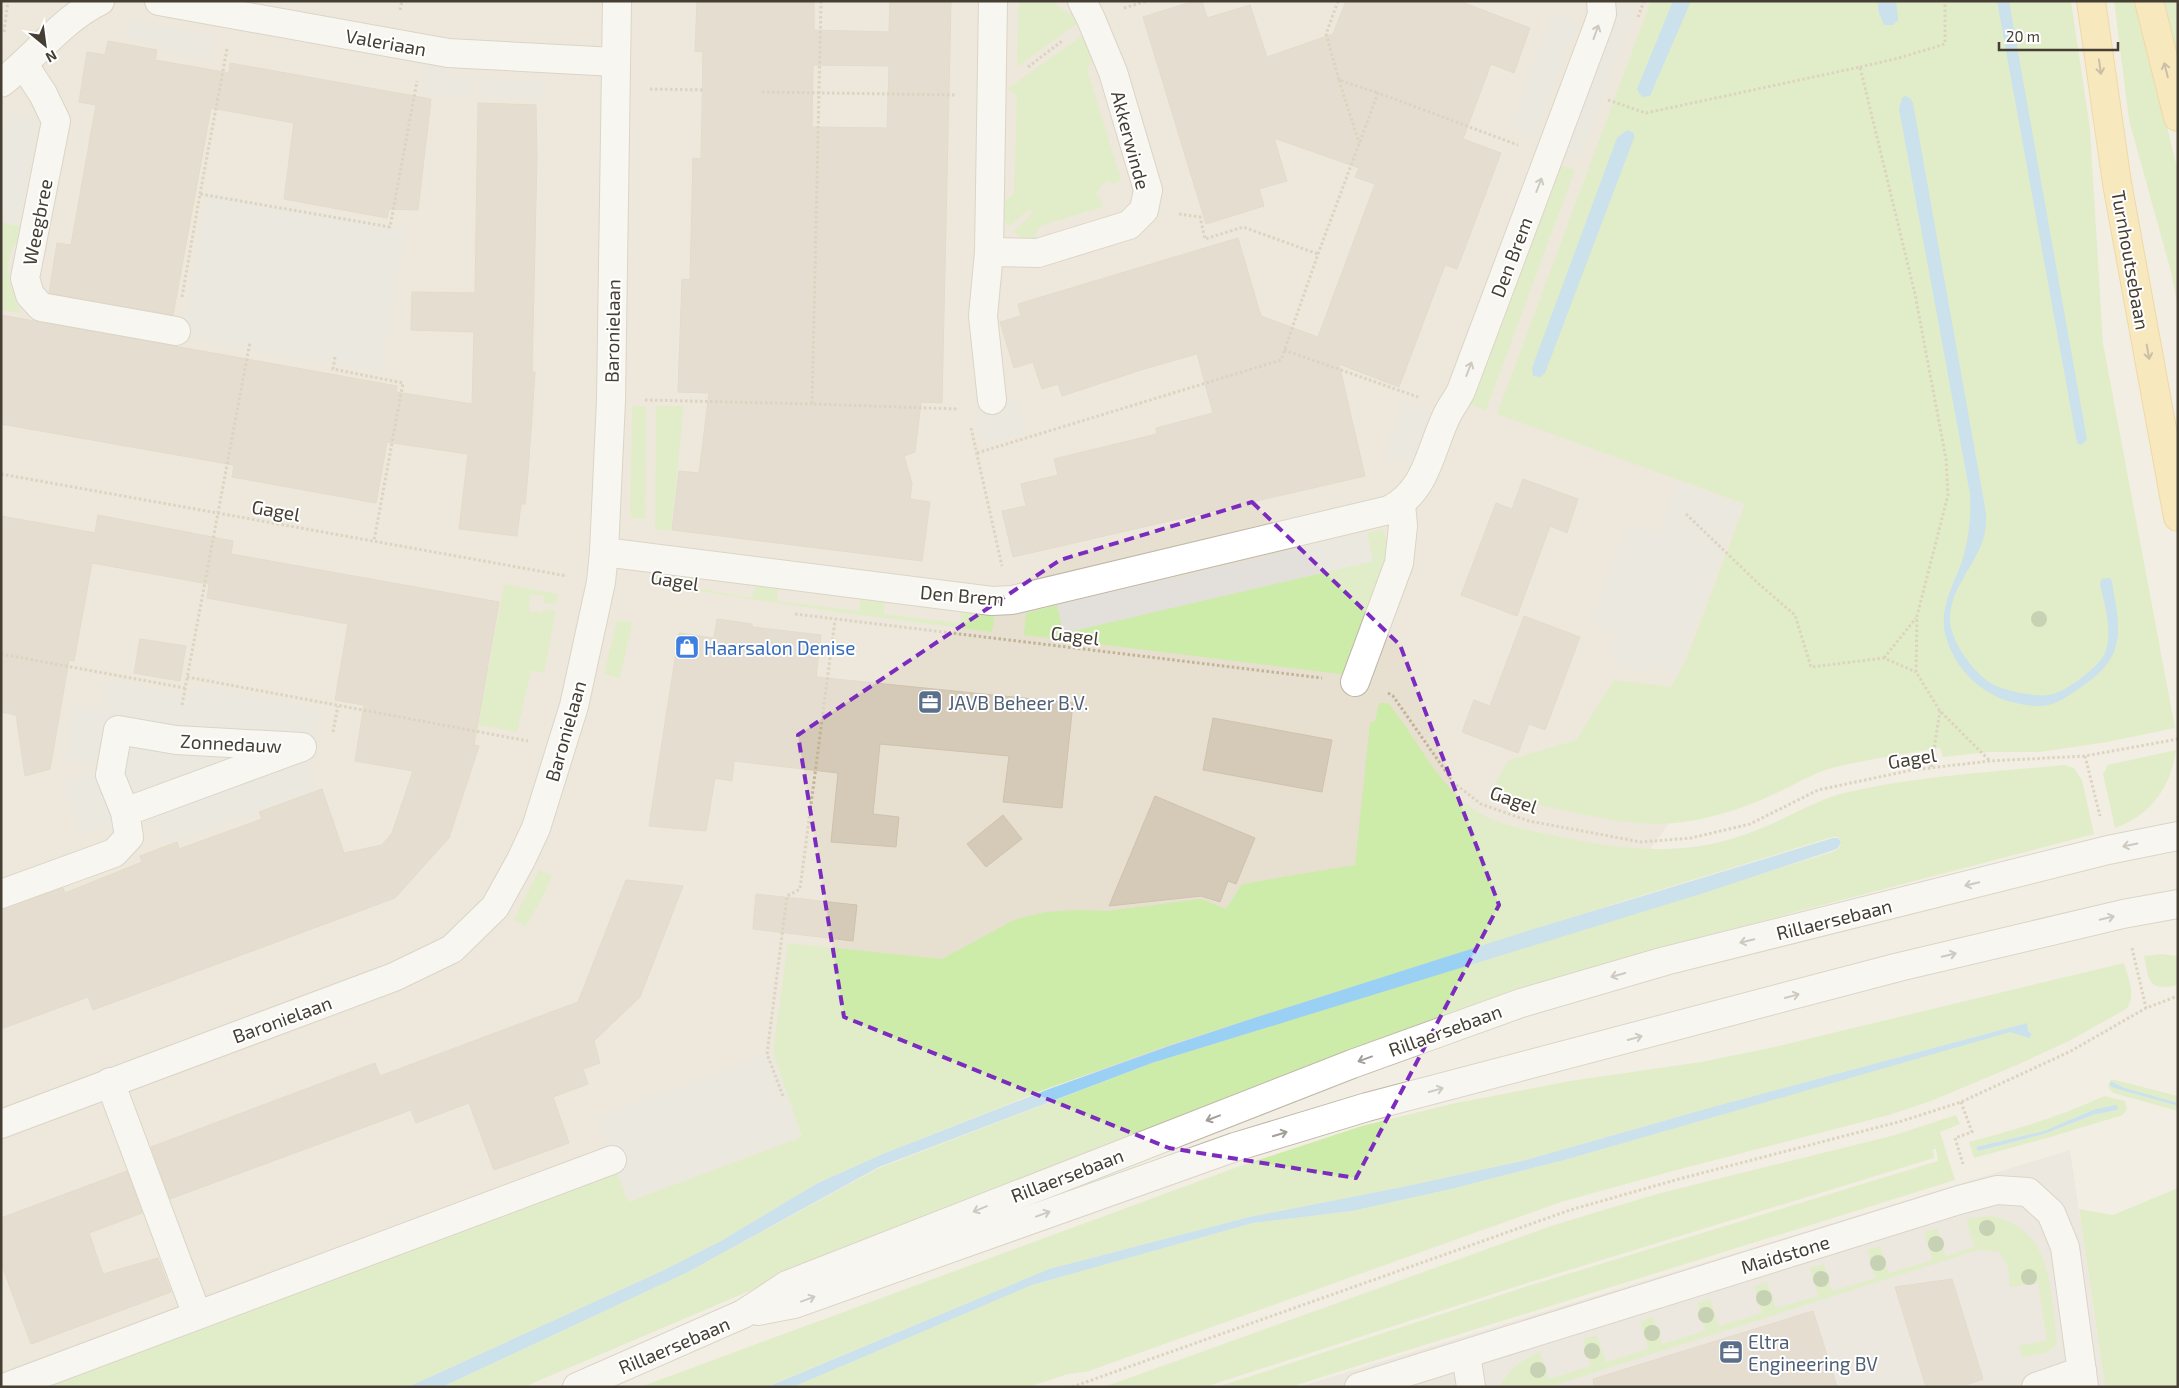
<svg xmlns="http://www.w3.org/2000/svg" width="2179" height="1388" font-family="'Exo 2',sans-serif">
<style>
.residential{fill:#e7e0d1}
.industrial{fill:#e5dfd9}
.green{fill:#cdeba9;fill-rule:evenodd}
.parking{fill:#e3e0dc}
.water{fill:#9bd0f5}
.building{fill:#d5cab8;stroke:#d0c2ab;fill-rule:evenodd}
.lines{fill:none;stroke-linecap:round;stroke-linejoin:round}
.minor-casing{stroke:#bfb6a6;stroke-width:30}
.major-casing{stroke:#ebbf59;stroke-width:30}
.path{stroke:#c2b296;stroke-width:3;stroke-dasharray:2.5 2.5;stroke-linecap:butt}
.minor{stroke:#fff;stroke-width:28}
.major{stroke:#ffdf90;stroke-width:28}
.tree{fill:#93ae79}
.oneway{stroke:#a29e99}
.oneway2{stroke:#99865d}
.marked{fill:none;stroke:#7b2cbf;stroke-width:4;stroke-dasharray:10 6;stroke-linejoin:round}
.labels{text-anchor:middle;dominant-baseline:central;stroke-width:4;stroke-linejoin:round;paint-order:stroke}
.street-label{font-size:19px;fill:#453e33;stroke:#fff}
.shop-label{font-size:19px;fill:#366cbe;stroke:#fff;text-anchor:start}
.service-label{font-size:19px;fill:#4e5e75;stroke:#fff;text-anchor:start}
</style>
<rect width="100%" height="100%" fill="#f3eee3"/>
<polygon class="residential" points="1,1 1710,1 1789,661 1601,916 676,1202 1,1387"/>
<polygon class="industrial" points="2070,1150 2105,1387 1299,1387"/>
<g class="green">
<polygon points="1019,1 1056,1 1057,6 1074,16 1078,23 1017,67"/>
<path d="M 1651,1 L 2071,1 L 2090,129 L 2103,343 L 2175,728 L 2107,742 L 2040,752 L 1990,752 L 1943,757 L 1940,748 C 1904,754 1867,759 1832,768 C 1805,776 1783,792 1756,802 C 1726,814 1690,824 1657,824 C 1627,824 1597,817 1567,811 C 1542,806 1515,800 1492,788 L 1509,760 L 1576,740 L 1614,680 L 1671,687 L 1687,658 L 1745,504 L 1497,414 Z"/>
<polygon points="2114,1 2136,1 2178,171 2178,307 2171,272 2129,120"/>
<polygon points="2164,1 2178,1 2178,57"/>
<polygon points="1083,35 1094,56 1087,69 1121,180 1113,184 1106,180 1095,194 1100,198 1102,207 1040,226 1034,239 1022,238 1013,232 1034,212 1028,210 1009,227 1005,221 1002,203 1014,194 1017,96 1007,89"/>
<polygon points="1557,164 1575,170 1486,410 1468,404"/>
<path d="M 1,222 L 22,227 C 22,235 14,243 11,252 C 3,272 14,295 21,313 L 1,310 Z"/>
<polygon points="632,406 646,406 645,519 630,518"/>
<polygon points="656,406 684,406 671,531 655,529"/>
<polygon points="1383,529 1391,558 1348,675 1024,635 1026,613 1057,605 1064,633 1373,561 1367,533"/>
<path d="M 652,573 L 695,578 L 695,588 L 753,598 L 755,585 L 778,588 L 777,601 L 859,611 L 861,598 L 884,601 L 884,614 L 960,623 L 961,610 L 995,614 L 992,632 C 878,618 764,602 650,583 Z"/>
<polygon points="504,584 558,594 556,604 543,603 544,596 530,594 529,611 542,613 543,610 556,611 544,673 531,671 517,732 478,725"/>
<polygon points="617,620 632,623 620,678 604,674"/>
<path d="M 1379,703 L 1388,703 C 1418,739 1433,779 1472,808 C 1496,826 1529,830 1557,836 C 1628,851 1688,858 1757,830 C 1788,818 1815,800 1848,792 C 1919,776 1992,772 2065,765 L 2074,768 L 2082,780 L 2094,834 L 1716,933 L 1594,968 L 857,1245 L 524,1387 L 442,1387 L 688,1272 L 879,1168 L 1152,1063 L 1835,851 L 1839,848 L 1841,841 L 1838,837 L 1833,837 L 1617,903 L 1254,1018 L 1169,1045 L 1049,1088 L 885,1153 L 818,1183 L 719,1242 L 664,1270 L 408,1387 L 39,1387 L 616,1170 L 628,1202 L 802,1137 L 773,1052 L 788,943 L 942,959 L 1016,919 L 1046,912 L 1078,910 L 1106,911 L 1201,899 L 1226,909 L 1242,884 L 1355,865 L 1370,723 L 1375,721 Z"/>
<path d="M 2176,750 C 2171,787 2151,815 2115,828 L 2103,774 L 2108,765 Z"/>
<polygon points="539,870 552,876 542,898 525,927 514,919"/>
<path d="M 2162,954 L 2178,956 L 2178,985 C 2148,992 2149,981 2144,956 Z"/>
<path d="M 2124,963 C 2128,977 2137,997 2126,1009 L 2069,1041 L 2017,1065 L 1931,1101 L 1889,1115 L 1669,1172 L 1561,1202 L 1086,1372 L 1068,1374 L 1028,1387 L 793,1387 L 1032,1285 L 1253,1223 L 1352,1211 L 1451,1189 L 1568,1159 L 2010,1031 L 2029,1038 L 2032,1034 L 2028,1031 L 2027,1023 L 1709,1108 L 1522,1161 L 1407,1186 L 1249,1217 L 1049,1269 L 766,1387 L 640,1387 L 1240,1166 L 1362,1126 L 1451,1104 L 1570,1081 L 1701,1062 L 1770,1048 Z"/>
<polygon points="2111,1080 2115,1080 2178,1096 2178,1103 2174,1102 2125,1088 2112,1081 2114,1088 2178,1106 2178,1111 2113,1093 2108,1087"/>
<path d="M 2104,1096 L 2125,1101 L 2127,1109 L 2123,1115 L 2047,1138 L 1974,1158 L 1969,1142 C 2016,1129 2060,1117 2104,1096 ZM 2093,1110 L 2117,1110 L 2093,1115 L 2044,1134 L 1978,1151 L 1976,1147 L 2044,1131 Z"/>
<polygon points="1956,1115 1960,1124 1940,1132 1955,1180 1952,1181 1290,1387 1217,1387 1525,1287 1938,1161 1936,1149 1933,1149 1934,1158 1524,1284 1205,1387 1104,1387 1554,1225 1657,1194 1895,1135"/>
<polygon points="2178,1188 2178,1387 2105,1387 2079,1209 2113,1215"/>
<path d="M 1990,1216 C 2054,1227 2050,1291 2057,1342 C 2054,1354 2035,1355 2024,1357 L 2021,1355 L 2019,1345 L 2047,1341 L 2038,1283 L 2010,1287 L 2008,1267 L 1999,1252 L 1978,1250 L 1549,1387 L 1500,1387 C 1508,1369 1522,1359 1540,1352 L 1549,1379 L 1591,1366 L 1583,1339 L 1597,1335 L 1606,1362 L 1648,1349 L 1640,1321 L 1653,1317 L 1662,1344 L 1705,1331 L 1697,1303 L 1710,1299 L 1719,1326 L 1762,1313 L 1754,1286 L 1767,1282 L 1776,1308 L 1818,1296 L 1810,1268 L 1824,1264 L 1832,1291 L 1875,1278 L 1867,1250 L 1880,1246 L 1889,1273 L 1932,1260 L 1924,1233 L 1937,1228 L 1946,1256 L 1974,1247 L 1966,1219 Z"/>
</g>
<g class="parking">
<polygon points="1618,1 1639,1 1579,160 1562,154"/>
<polygon points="1553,13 1577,23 1535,136 1510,126"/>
<polygon points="127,20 214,36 211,59 157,49 156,44 125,39"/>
<polygon points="428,65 445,68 445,77 472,78 472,97 454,97 422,91"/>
<polygon points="481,81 544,81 545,99 481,97"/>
<polygon points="10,114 39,118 19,225 1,222 1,161"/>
<polygon points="208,194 406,229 381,372 182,338"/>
<polygon points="1017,400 1026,432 984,445 974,413"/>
<polygon points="1404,402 1430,412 1409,465 1384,455"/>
<polygon points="1679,482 1741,505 1676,675 1649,665 1645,674 1609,660 1616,634 1591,624 1629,523 1657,533"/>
<polygon points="1367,533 1373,561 1064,633 1057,605"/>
<polygon points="108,680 190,695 193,686 321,709 308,775 314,791 164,845 154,820 114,835 110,826 82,836 63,783 91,773 93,766 64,760 74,704 104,709"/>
<polygon points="772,1052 801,1136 629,1200 599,1117"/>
</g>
<g class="water">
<polygon points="1673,1 1691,1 1653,89 1650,96 1642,97 1637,89"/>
<polygon points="1877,1 1896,1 1898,20 1893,25 1884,25 1879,13"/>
<polygon points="1997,1 2009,1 2087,440 2081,445 2077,443"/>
<path d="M 1905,96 L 1910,98 L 1913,103 L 1986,513 C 1986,519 1986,526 1985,532 C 1979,563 1950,586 1950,619 C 1950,642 1976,677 1996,686 C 2008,691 2036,697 2048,695 C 2061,693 2075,683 2085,675 C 2092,669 2101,662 2105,653 C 2113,633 2105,604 2100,585 L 2101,579 L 2110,578 L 2112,581 C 2115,603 2123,630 2114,652 C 2108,666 2096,677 2084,685 C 2071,694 2056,706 2040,706 C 1996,706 1958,679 1946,637 C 1938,609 1953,587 1962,561 C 1969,539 1971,517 1970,494 L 1899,109 L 1902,98 Z"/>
<polygon points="1627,130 1634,133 1634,138 1545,373 1541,377 1533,376 1532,368 1617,138"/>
<polygon points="1833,838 1838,838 1841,842 1838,848 1834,850 1707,892 1152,1063 879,1167 688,1272 442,1387 408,1387 664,1270 719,1242 818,1183 885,1153 1049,1089 1169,1046 1254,1018 1521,933"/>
<polygon points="2027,1023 2028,1031 2032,1034 2029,1038 2010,1032 1568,1159 1451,1189 1352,1211 1253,1223 1032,1285 793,1387 767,1387 1049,1269 1249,1217 1407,1186 1522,1161 1709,1108"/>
<polygon points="2111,1081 2125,1088 2178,1103 2178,1106 2114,1088 2109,1085"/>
<polygon points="2116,1105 2118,1107 2117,1110 2093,1115 2044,1134 1978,1151 1976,1147 2044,1131 2093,1110"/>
</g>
<g class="building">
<path d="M 697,1 L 814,1 L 814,30 L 889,32 L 890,1 L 951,1 L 942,403 L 921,402 L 915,452 L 904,456 L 912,483 L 910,499 L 930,502 L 922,561 L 672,530 L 679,471 L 699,473 L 709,393 L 678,392 L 682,279 L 690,280 L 693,158 L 701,159 L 703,52 L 695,51 ZM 813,65 L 889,66 L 887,128 L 812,127 Z"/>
<polygon points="1194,1 1202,1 1207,18 1250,5 1267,57 1333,34 1346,1 1459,1 1530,28 1514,73 1491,64 1463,139 1501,153 1457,269 1445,265 1399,387 1339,364 1365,476 1013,557 1002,511 1026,506 1021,484 1058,475 1054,459 1157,434 1156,428 1213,413 1197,354 1144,369 1062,396 1058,384 1042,389 1033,362 1014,368 1000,322 1021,316 1018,304 1238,238 1261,316 1318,337 1375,184 1355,177 1359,168 1274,138 1287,181 1259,189 1264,206 1206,224 1143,17"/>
<polygon points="108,41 157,50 155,60 229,73 230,63 431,99 418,210 389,209 387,218 284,199 294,123 211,108 173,315 49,293 57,243 71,245 96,105 79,102 87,52 105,55"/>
<polygon points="478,103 536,105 537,158 532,372 535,372 528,473 525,504 521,504 517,536 459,529 468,454 387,442 376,503 232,477 234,465 1,424 1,315 397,386 396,392 472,404 474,332 411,330 412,292 475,293"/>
<polygon points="1523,479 1578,499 1567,533 1550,526 1517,616 1461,595 1496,503 1512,509"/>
<polygon points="98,515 233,541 231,554 499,602 474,745 479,746 449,838 395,898 93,1010 88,997 1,1029 1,909 63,888 65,893 142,862 140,856 177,842 179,849 262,819 259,812 322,789 344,853 382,845 392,833 413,771 355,761 364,705 335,700 348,624 207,598 209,584 92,563 74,661 69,660 50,769 25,776 16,715 1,712 1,516 95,533"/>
<polygon points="1524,616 1580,637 1545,730 1529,724 1518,753 1462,732 1474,700 1490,706"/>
<polygon points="717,619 752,624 752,627 821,635 816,677 1073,703 1062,808 1003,802 1009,756 880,744 873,814 899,817 896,847 831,842 838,773 734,761 732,781 715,778 706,831 649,826 679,633 714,638"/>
<polygon points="140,639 186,646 180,681 134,673"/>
<polygon points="1213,718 1332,740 1322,792 1203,770"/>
<polygon points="1155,796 1255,838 1236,884 1228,881 1220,902 1201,896 1109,906"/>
<polygon points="1003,815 1022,839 986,867 967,844"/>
<polygon points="626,880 683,886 640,997 594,1041 600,1063 583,1069 588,1084 553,1097 569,1143 494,1170 469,1103 416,1123 411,1110 170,1199 151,1147 375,1063 380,1076 578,1002"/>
<polygon points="756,894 857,905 853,941 753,929"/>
<polygon points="127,1171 142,1213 89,1233 103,1274 158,1258 171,1292 31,1344 1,1263 1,1218"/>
<polygon points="1952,1279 1983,1379 1960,1387 1926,1387 1895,1287"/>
<polygon points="1813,1311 1837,1387 1594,1387 1593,1379"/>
</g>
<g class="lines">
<defs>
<g id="minor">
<polyline points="159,1 448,53 615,62"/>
<polyline points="24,65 43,94 56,121 25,278 30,295 41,307 176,331"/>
<path d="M 1,83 C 35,57 61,20 100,1"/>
<polyline points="989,252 1038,253 1129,225 1144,210 1148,190 1113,72 1091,19 1082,1"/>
<polyline points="992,400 983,316 989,252 993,1"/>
<path d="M 604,552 L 992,601 L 1012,600 L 1389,510 C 1427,491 1430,450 1447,415 C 1451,407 1457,399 1461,391 L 1598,26 L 1602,14 L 1601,1"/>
<polyline points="1355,682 1399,563 1403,526 1401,504"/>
<polyline points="1,894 114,853 129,837 125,812 110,775 118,730 176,740 302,747 125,812"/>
<polyline points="110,1082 197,1315"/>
<polyline points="1,1124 394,977 452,949 495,907 521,860 536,828 574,706 601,582 604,552 611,400 617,1"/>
<polyline points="758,1311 794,1304 1235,1147 1367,1107 1899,967 2123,914 2178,904"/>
<polyline points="1466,1354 1471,1387"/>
<polyline points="6,1387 612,1160"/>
<polyline points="577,1387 743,1314 787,1285 1352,1064 1521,1003 1665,961 2108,850 2178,836"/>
<polyline points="1359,1387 1959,1200 1997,1190 2028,1192 2051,1213 2065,1247 2084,1387"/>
<polyline points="2036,1387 2082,1371"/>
</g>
<g id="major">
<polyline points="2091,1 2117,183 2178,517"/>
<polyline points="2149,1 2178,117"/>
</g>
</defs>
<use href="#minor" class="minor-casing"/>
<use href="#major" class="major-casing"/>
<g class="path">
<polyline points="821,1 812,404 958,409"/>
<polyline points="1338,1 1326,34 1339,80 1378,93"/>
<polyline points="1124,8 1147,1"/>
<polyline points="400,10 402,1"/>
<polyline points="1638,17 1644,1"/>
<polyline points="4,32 8,1"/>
<polyline points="1028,67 1062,41"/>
<polyline points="1860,67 1899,58 1945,44 1945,1"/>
<polyline points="1339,80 1359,143"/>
<polyline points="650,89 705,90"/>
<polyline points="762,92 956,95"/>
<polyline points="1608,100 1646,113 1860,67 1915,294 1946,459 1948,495 1917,616 1916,672 1940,711 1990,761"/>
<polyline points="200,194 227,49"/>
<polyline points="1179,214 1200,217 1205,239 1243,227 1318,254"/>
<polyline points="182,297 200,194 390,227 417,81"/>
<polyline points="1284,350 1418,397"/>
<polyline points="335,357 333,369 403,383 374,541"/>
<polyline points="645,400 812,404"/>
<polyline points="971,428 1002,566"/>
<polyline points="977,453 1281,360 1318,254 1378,93 1518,145"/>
<polyline points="1,474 567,576"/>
<polyline points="1686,514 1760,585 1795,615 1811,667 1884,658 1916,672"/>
<polyline points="795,614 1322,678"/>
<polyline points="1,654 185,688"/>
<polyline points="1884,658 1916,618"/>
<polyline points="187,677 528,741"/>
<polyline points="1388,693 1393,696 1454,783 1481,804 1529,821 1641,842 1691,838 1750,824 1818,790 1912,770 1990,761 2085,756 2178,739"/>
<polyline points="182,705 250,342"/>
<polyline points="333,732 338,706"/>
<polyline points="2085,756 2100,816"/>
<polyline points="1931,767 1940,711"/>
<polyline points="2132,948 2146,1008"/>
<polyline points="783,1096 767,1054 787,896 800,889 835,620"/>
<polyline points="1961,1102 1972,1132 1955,1138 1963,1164"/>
<polyline points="1072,1387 1570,1210 1679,1179 1902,1121 1961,1102 2071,1051 2146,1008 2178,996"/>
</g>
<use href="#minor" class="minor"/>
<use href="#major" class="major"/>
</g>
<g class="tree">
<circle cx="2039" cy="619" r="8"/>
<circle cx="1987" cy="1228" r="8"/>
<circle cx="1936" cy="1244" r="8"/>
<circle cx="1878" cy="1263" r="8"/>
<circle cx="2029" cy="1277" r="8"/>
<circle cx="1821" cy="1279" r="8"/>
<circle cx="1764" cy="1298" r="8"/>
<circle cx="1706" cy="1315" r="8"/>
<circle cx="1652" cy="1333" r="8"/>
<circle cx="1592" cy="1351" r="8"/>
<circle cx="1538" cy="1370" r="8"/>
</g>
<defs><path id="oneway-shaft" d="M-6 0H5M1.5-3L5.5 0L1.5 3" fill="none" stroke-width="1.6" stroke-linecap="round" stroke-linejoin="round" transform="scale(1.25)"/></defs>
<g class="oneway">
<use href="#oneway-shaft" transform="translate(1596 32) rotate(-70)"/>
<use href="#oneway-shaft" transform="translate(1539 185) rotate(-69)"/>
<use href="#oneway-shaft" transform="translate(1469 369) rotate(-69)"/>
<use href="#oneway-shaft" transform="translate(2130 845) rotate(169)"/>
<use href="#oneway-shaft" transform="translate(1972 884) rotate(166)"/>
<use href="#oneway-shaft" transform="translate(2107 918) rotate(-13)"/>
<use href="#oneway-shaft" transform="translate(1747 941) rotate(166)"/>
<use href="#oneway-shaft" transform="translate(1949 955) rotate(-13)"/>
<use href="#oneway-shaft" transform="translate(1618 975) rotate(164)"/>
<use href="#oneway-shaft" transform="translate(1792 996) rotate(-15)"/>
<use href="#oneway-shaft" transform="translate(1635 1038) rotate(-15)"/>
<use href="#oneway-shaft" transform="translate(1365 1059) rotate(160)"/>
<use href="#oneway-shaft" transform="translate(1436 1090) rotate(-15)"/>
<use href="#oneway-shaft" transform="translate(1213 1118) rotate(159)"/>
<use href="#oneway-shaft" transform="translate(1280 1134) rotate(-17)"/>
<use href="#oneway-shaft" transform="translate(980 1209) rotate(158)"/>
<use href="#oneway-shaft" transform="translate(1043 1214) rotate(-20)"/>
<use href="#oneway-shaft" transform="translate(808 1299) rotate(-20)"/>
</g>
<g class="oneway2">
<use href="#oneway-shaft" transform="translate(2100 67) rotate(82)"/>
<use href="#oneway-shaft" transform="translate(2166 70) rotate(-104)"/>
<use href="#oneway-shaft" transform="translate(2148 352) rotate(80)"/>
</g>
<path d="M0 0H2179V1388H0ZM 1252,502 L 1400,645 L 1499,905 L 1356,1178 L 1169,1148 L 844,1017 L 798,735 L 1060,560 Z" fill="#f3eee3" fill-opacity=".55" fill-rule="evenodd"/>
<path class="marked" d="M 1252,502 L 1400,645 L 1499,905 L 1356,1178 L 1169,1148 L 844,1017 L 798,735 L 1060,560 Z"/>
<defs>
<symbol id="shop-square" viewBox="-11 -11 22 22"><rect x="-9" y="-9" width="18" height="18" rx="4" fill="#3f7fe0" stroke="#fff"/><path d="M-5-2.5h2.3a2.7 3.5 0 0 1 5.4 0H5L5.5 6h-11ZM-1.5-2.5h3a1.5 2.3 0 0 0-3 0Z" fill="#fff"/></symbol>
<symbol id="office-square" viewBox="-11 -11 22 22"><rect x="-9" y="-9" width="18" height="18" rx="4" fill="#5c6f8a" stroke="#fff"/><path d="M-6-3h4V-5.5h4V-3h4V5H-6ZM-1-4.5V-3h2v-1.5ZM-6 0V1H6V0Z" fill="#fff"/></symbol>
</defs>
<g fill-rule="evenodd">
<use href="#shop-square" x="673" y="633" width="28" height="28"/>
<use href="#office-square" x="916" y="688" width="28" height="28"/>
<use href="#office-square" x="1717" y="1338" width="28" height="28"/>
</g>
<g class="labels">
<g class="street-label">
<text transform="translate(386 42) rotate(10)">Valeriaan</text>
<text transform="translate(1131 140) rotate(75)">Akkerwinde</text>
<text transform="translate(37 222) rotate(-79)">Weegbree</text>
<text transform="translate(1511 257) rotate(-69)">Den Brem</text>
<text transform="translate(2131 260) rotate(80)">Turnhoutsebaan</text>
<text transform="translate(612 331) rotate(-89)">Baronielaan</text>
<text transform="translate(276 510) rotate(10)">Gagel</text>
<text transform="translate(675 580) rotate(9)">Gagel</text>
<text transform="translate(962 595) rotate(5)">Den Brem</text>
<text transform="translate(1075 635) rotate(7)">Gagel</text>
<text transform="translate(565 731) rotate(-74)">Baronielaan</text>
<text transform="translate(231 743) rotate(3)">Zonnedauw</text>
<text transform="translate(1912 758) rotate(-9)">Gagel</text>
<text transform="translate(1514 799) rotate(19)">Gagel</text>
<text transform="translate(1834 919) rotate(-14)">Rillaersebaan</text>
<text transform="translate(282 1019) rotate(-20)">Baronielaan</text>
<text transform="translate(1445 1030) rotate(-20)">Rillaersebaan</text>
<text transform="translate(1067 1175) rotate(-21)">Rillaersebaan</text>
<text transform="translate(1785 1254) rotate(-17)">Maidstone</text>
<text transform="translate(674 1345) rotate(-23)">Rillaersebaan</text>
</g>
<g class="shop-label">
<text x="704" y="647">Haarsalon Denise</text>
</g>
<g class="service-label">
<text x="948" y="702">JAVB Beheer B.V.</text>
<text x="1748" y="1341">Eltra<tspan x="1748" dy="22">Engineering BV</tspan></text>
</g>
</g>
<rect width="2179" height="1388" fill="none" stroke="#453e33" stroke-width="5"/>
<g transform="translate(45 45) rotate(151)" stroke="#ffffff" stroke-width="4" paint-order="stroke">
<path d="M0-4L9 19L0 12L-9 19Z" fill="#453e33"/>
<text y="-8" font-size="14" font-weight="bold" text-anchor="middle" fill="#453e33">N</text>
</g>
<path d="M1999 42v8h119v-8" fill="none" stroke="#453e33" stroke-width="2.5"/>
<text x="2006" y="42" font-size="15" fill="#453e33" stroke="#ffffff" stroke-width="4" paint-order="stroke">20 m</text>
</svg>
